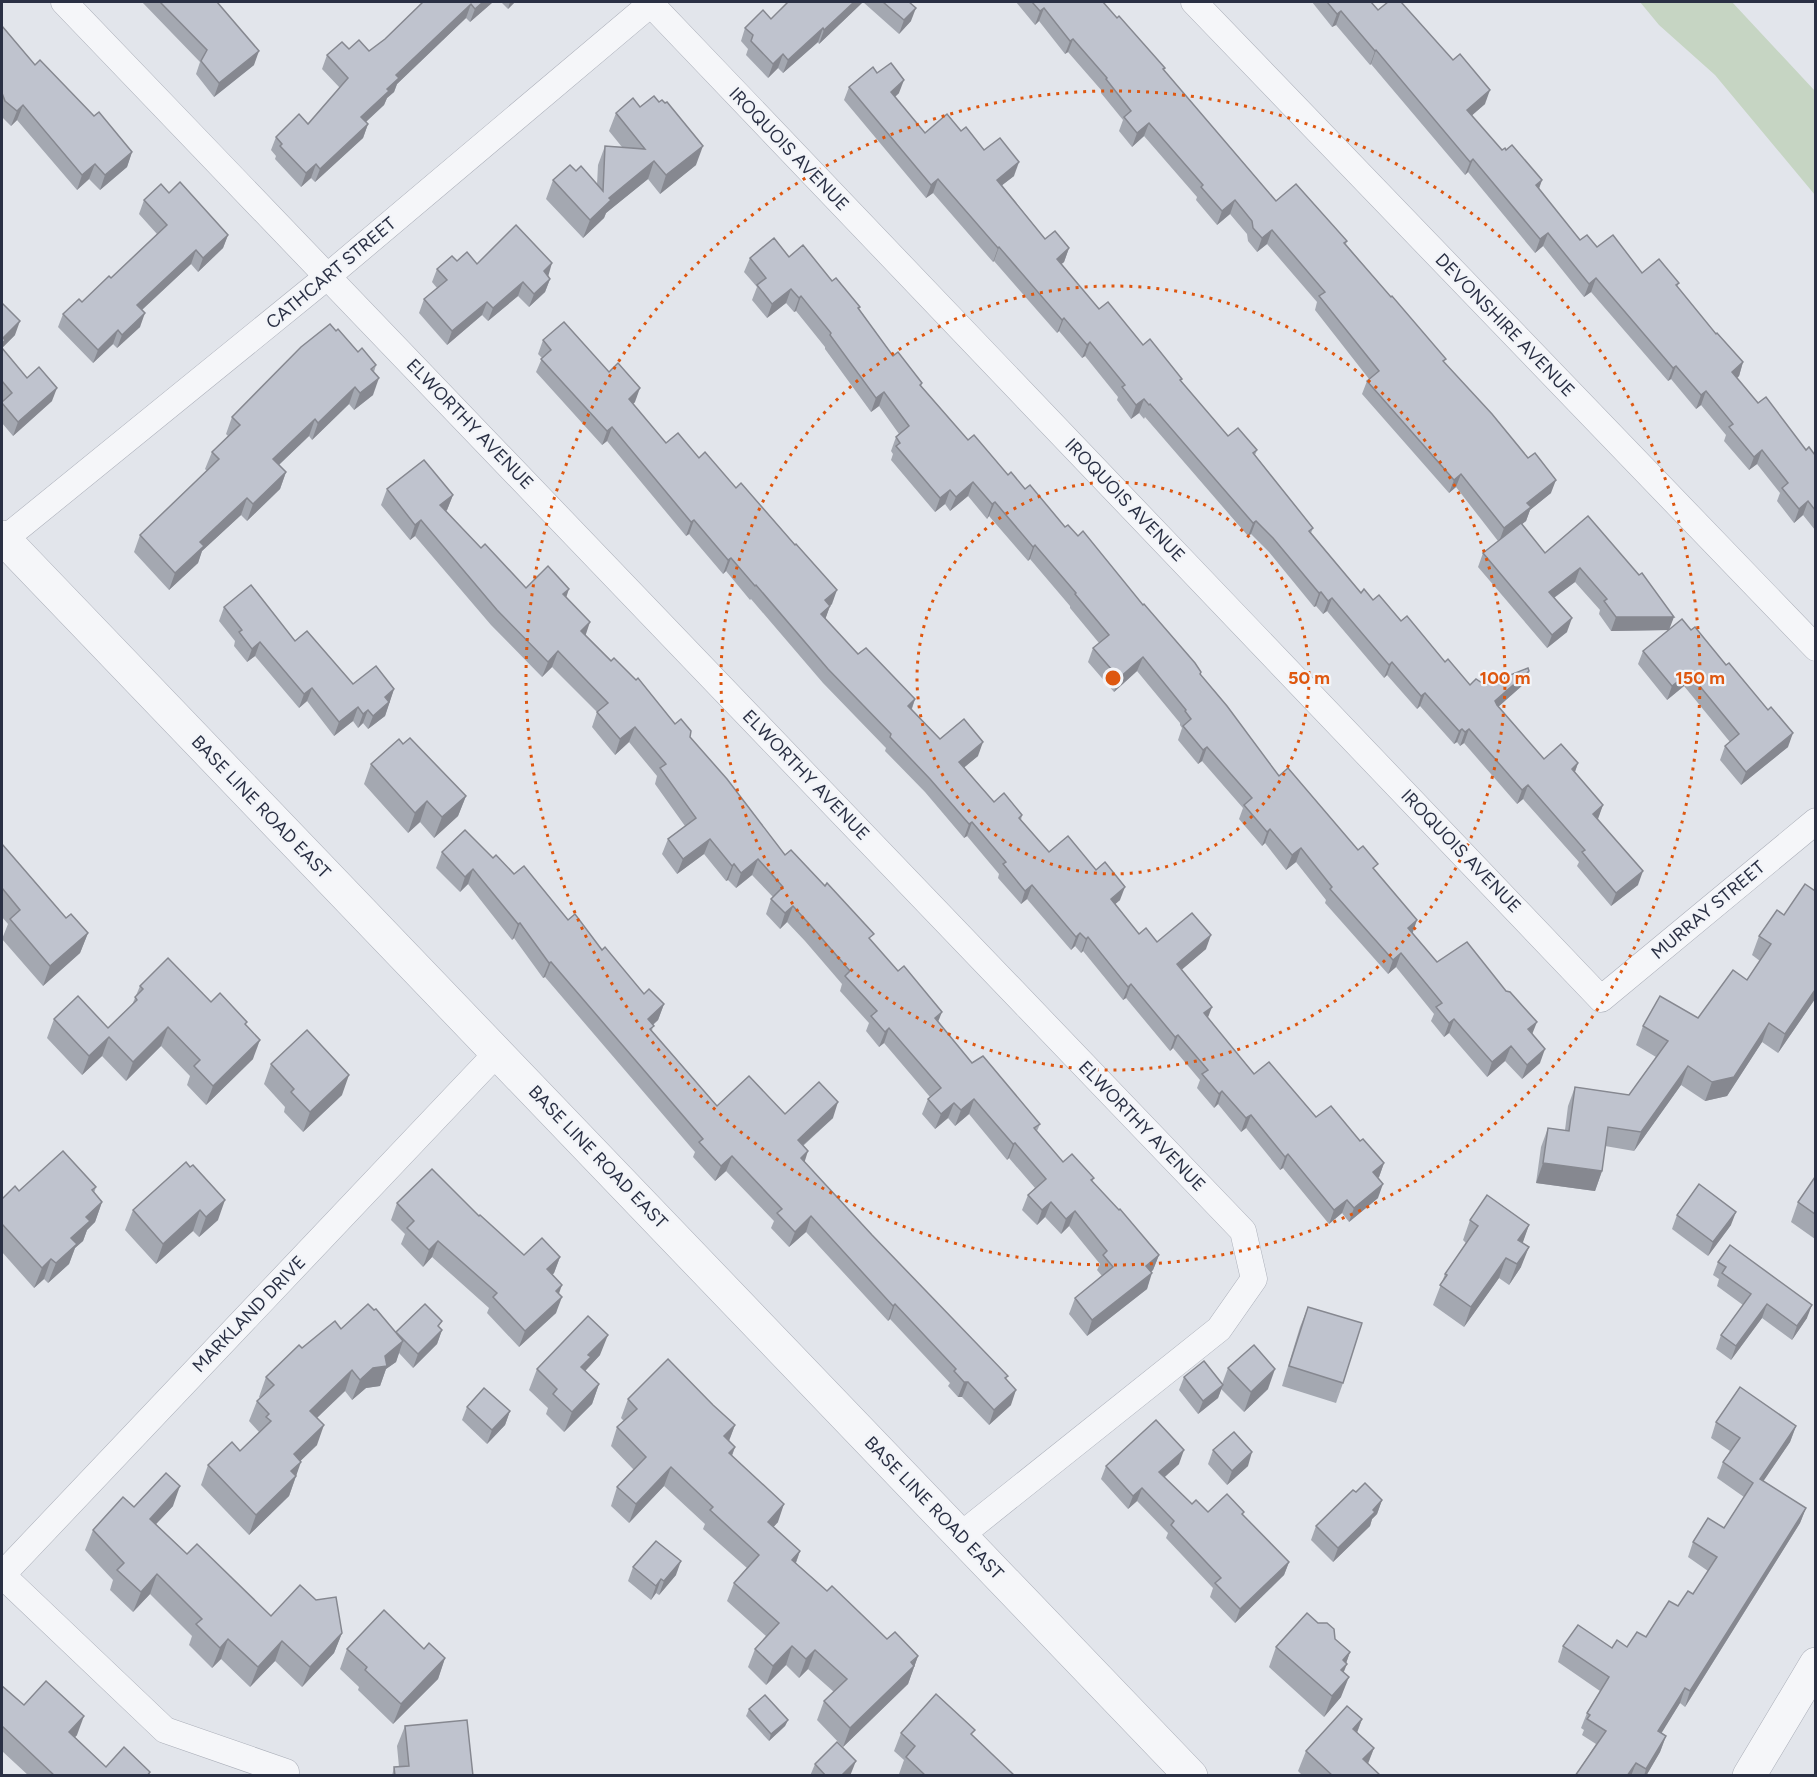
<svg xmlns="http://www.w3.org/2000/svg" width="1817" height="1777" font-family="Figtree,sans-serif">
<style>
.green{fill:#c6d5c3}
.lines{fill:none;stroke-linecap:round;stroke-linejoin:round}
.minor-casing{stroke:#abafb9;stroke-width:27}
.tertiary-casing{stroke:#abafb9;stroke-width:34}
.minor{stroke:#f5f6f9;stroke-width:26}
.tertiary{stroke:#f5f6f9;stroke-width:33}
.wall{fill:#a4a8b1}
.shaded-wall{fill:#868890}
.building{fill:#bfc3ce;stroke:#868890;stroke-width:1.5}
.ring{fill:none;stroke:#de570f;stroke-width:3;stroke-dasharray:3 6}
.labels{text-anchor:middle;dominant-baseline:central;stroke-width:4.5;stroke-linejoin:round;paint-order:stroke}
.street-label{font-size:18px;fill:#2a3044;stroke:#f2f4f8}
.centre{fill:#de570f;stroke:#f2f4f8;stroke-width:3}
.ring-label{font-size:18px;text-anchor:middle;font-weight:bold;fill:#de570f;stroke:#f2f4f8;stroke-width:4.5;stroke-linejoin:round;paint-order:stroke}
</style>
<rect width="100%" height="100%" fill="#e2e5eb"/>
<polygon class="green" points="1640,2 1732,2 1815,91 1815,195 1715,75 1659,25"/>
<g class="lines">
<defs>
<g id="minor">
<polyline points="64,2 1243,1231 1254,1279 1219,1329 961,1535"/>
<polyline points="649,2 1601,999 1816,821"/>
<polyline points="1194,2 1816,648"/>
<polyline points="2,541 328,276 653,2"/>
<polyline points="2,1575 497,1053"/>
<polyline points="2,1575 165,1730 286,1772"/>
</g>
<g id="tertiary">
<polyline points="2,537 1191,1776"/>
<polyline points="1749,1776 1816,1664"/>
</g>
</defs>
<use href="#minor" class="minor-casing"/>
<use href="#tertiary" class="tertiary-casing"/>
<use href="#minor" class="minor"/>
<use href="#tertiary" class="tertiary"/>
</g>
<g class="wall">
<polygon points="142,2 217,2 254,65 214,97 196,74 200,62"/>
<polygon points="423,2 493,2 470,22 466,18 397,84 394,92 387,98 384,105 366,122 368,124 363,138 315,182 311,178 301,187 275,159 276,156 271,150 276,137 308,124 340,88 322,69 327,55 349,49 369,51 385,39"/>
<polygon points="501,2 515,2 508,9"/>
<polygon points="788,2 909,2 911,21 899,34 863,2 819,44 818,42 783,73 778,68 768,78 746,55 748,49 741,41 745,28 771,19"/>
<polygon points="1016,2 1103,2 1117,18 1165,68 1164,70 1276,201 1347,241 1346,244 1445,363 1551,493 1530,510 1526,521 1522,524 1545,553 1588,516 1670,629 1788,747 1741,785 1720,760 1725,746 1730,742 1684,686 1667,700 1638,664 1643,651 1668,630 1611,631 1599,614 1600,610 1575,582 1554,598 1567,632 1547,648 1478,567 1483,553 1498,541 1456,487 1449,493 1362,394 1367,381 1369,379 1315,310 1317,302 1267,244 1257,252 1248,241 1247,234 1230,214 1217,225 1196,200 1197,197 1144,136 1132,147 1119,131 1123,120 1101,93 1102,91 1068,52 1065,54 1039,21 1035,25"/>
<polygon points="1312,2 1371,2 1378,10 1485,104 1471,116 1502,150 1506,150 1542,180 1539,189 1580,240 1597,247 1642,273 1679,283 1677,287 1716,334 1743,362 1739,376 1737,378 1758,403 1806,450 1815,455 1815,530 1803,515 1794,523 1777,501 1780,493 1757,464 1749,470 1724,441 1726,435 1701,405 1696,409 1671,379 1668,381 1591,292 1584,297 1543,246 1535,253 1468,172 1465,175 1371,64 1370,65 1336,25 1332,27"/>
<polygon points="2,26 35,65 94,116 132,152 127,167 100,190 89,179 77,190 17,120 11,126 2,117"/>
<polygon points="877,73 899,93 895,97 925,133 961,131 1014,176 1002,185 1045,239 1069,248 1064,262 1061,264 1099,309 1143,345 1181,381 1228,436 1257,450 1255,455 1313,528 1311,533 1361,593 1373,600 1401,621 1470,685 1485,685 1529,671 1524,684 1498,707 1544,759 1578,763 1575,772 1603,805 1597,819 1638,885 1611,906 1577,866 1579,862 1523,799 1517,804 1464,743 1460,746 1457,742 1454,744 1420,706 1417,709 1387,675 1384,678 1327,611 1323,614 1316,606 1314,607 1269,552 1251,534 1248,536 1145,417 1144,419 1139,413 1131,419 1117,400 1118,397 1085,356 1082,358 1059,331 1057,333 994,261 993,262 933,193 926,198 844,100 849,87"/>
<polygon points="640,107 696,165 660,194 648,179 606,213 604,218 583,238 546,199 553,180 576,171 597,185 598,165 605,146 622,147 609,131 616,113"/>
<polygon points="169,193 228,235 223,248 198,272 191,264 142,310 140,327 117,348 113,344 93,363 58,327 63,314 82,302 111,278 157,234 139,214 144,200"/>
<polygon points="789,257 832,281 860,307 859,309 893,356 922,383 921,386 968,440 1025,489 1065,527 1078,536 1143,605 1201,672 1200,675 1279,776 1375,871 1412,933 1437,962 1532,1034 1540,1063 1522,1079 1505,1061 1487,1077 1449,1033 1444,1037 1431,1021 1434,1014 1396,967 1388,974 1325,903 1326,900 1296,862 1286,870 1265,843 1262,846 1239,819 1243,808 1202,761 1198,764 1178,740 1182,728 1180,725 1180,723 1137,671 1114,692 1088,662 1093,648 1099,643 1070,608 1070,606 1030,559 1028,561 989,516 987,519 968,496 950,511 945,504 935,512 891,460 893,454 891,451 896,437 899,434 879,406 871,412 825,349 825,347 796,311 794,312 786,303 767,318 752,300 757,287 744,272 750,258"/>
<polygon points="457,261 548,276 550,279 545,292 529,307 518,296 488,321 482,315 447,345 419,313 424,299 437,288 432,282 437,269"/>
<polygon points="2,303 15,335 3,347 2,349 27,378 52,401 13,436 2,423"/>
<polygon points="336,331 358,352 376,365 374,372 373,395 354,410 349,404 312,440 309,436 279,465 286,472 280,489 247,521 241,515 202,551 198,563 169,590 134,552 140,535 207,471 205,469 212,452 228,436 226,434 232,417"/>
<polygon points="543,340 635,402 633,404 666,443 699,458 832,604 830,606 825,619 858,654 915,699 912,709 940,739 978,756 964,767 994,802 1022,815 1021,820 1049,852 1120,900 1115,904 1139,934 1157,942 1206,949 1181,970 1208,1018 1254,1074 1316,1117 1360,1141 1384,1163 1379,1177 1377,1178 1378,1198 1349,1222 1342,1213 1329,1224 1283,1168 1280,1170 1246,1128 1241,1132 1218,1104 1214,1108 1197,1088 1200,1080 1173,1048 1170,1051 1126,998 1123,1000 1083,951 1081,953 1075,946 1071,950 1027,899 1021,904 998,878 999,874 967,836 964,838 925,792 885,751 886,748 823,683 751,599 750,600 726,571 723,574 689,534 686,536 607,441 602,445 536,372 542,358 538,354"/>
<polygon points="387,489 453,495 447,510 446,511 481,548 526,588 566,597 586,635 675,724 690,737 785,855 871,941 972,1063 1040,1124 1037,1131 1063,1162 1094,1178 1092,1182 1159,1255 1153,1270 1151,1272 1147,1289 1087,1336 1069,1314 1075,1298 1102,1276 1097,1270 1100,1264 1069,1226 1061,1234 1045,1217 1037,1225 1022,1210 1028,1195 1035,1188 1009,1158 1007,1160 969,1114 955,1126 948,1118 935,1129 922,1114 928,1099 930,1097 884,1043 879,1047 866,1031 869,1023 840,991 842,984 805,941 787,922 780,929 766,914 771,899 773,897 752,875 736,888 728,880 726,881 704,854 677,874 662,854 668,839 685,826 655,784 657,776 629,742 615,755 592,727 597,712 552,667 542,677 491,625 415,536 410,540 381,505"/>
<polygon points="224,607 295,641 353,684 394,689 385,716 368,729 363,723 358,728 353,721 334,736 307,701 299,708 255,656 247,662 234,646 235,641 219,621"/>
<polygon points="403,744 466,796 458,816 434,838 420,822 408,833 364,784 371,764"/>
<polygon points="2,844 66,918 88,933 80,953 43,986 2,939 8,924 2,917"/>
<polygon points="442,852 493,858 514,874 602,950 644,994 664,1004 658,1020 653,1025 652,1031 717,1106 785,1114 833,1118 803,1146 804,1162 1007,1379 1011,1405 989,1425 962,1397 958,1397 948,1386 950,1383 890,1319 888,1321 806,1232 789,1247 771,1228 774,1221 726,1171 715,1181 693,1157 695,1152 545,977 543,978 514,938 512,940 468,884 460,892 436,868"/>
<polygon points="1777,910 1815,999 1778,1053 1762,1042 1727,1096 1705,1101 1681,1085 1634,1151 1605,1146 1602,1171 1595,1191 1536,1183 1541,1147 1548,1128 1565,1130 1568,1106 1575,1087 1629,1095 1656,1057 1636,1045 1643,1026 1698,1018 1747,980 1760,961 1752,955 1759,936"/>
<polygon points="140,986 211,1002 246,1025 253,1059 206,1105 187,1085 190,1076 161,1046 126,1081 102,1056 82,1075 47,1038 54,1019 108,1028 132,1005"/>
<polygon points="271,1064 342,1095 303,1132 284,1112 285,1107 264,1084"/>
<polygon points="186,1162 218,1220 199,1237 193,1231 156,1264 125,1230 133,1210"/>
<polygon points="1815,1177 1815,1239 1791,1222 1798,1202"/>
<polygon points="96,1187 94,1193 102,1202 95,1222 87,1230 83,1241 75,1248 69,1264 48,1283 44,1279 34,1288 2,1252 2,1199 19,1191"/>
<polygon points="397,1203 479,1216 524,1255 560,1257 554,1273 552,1275 559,1294 556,1313 519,1347 487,1313 489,1308 432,1257 423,1267 401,1244 405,1234 391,1220"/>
<polygon points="1677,1215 1731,1225 1708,1256 1672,1229"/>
<polygon points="1470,1220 1529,1225 1522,1243 1521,1267 1509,1285 1499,1278 1464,1327 1433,1305 1445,1274 1466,1243 1463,1240"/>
<polygon points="1718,1262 1807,1318 1792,1340 1762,1318 1731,1360 1716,1349 1721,1335 1743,1305 1717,1286 1719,1279 1713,1275"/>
<polygon points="1308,1307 1343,1383 1336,1403 1282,1386 1300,1327"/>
<polygon points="440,1328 442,1330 437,1344 413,1368 399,1353 396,1362 386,1369 380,1386 366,1388 352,1400 345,1391 317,1418 317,1445 300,1461 296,1476 289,1496 249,1535 201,1485 208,1465 240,1451 259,1432 249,1421 257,1401 260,1398 259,1397 266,1377 302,1348 341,1329 396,1333 396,1332"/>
<polygon points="600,1355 585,1371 599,1384 592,1404 564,1432 546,1414 548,1408 529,1390 537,1369"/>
<polygon points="1228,1368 1268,1389 1244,1412 1221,1389 1218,1398 1198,1414 1179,1390 1184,1377 1222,1384"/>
<polygon points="628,1399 713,1405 735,1425 729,1441 735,1447 732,1456 778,1522 773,1527 800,1551 796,1563 827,1591 887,1639 918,1656 908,1684 843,1747 817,1720 824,1701 834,1692 808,1669 799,1678 786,1665 766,1685 748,1667 755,1649 766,1636 727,1601 734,1583 747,1568 703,1529 705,1524 664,1486 629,1523 611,1506 617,1487 634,1470 611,1446 617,1427 624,1421 621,1418"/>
<polygon points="467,1407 510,1411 505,1425 487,1444 462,1420"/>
<polygon points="1716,1422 1796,1426 1790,1442 1763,1481 1806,1508 1800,1523 1685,1707 1680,1703 1661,1733 1666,1736 1660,1752 1646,1776 1575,1776 1596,1744 1582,1735 1584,1730 1581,1728 1587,1713 1600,1691 1558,1662 1563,1646 1612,1648 1627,1647 1646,1637 1678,1606 1693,1594 1708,1571 1688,1557 1693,1542 1724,1528 1744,1497 1717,1478 1723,1462 1730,1451 1711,1438"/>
<polygon points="1213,1450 1248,1466 1227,1485 1208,1464"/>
<polygon points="1179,1464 1164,1477 1192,1504 1208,1512 1243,1516 1289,1562 1284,1575 1235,1623 1210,1597 1213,1588 1166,1538 1168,1533 1137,1501 1128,1509 1101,1479 1106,1466"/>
<polygon points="1356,1492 1382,1500 1377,1514 1372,1519 1370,1526 1333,1562 1311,1540 1316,1526"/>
<polygon points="173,1506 156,1524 187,1554 271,1616 342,1633 334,1653 302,1687 275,1661 250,1687 221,1659 212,1668 189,1645 192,1636 150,1594 133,1612 110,1590 113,1580 85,1550 93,1530 134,1507"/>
<polygon points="633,1567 676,1575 659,1595 656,1593 651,1600 628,1581"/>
<polygon points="1335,1639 1350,1652 1343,1672 1341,1697 1324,1717 1269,1667 1276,1647"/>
<polygon points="347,1649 424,1649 445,1658 438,1679 393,1724 358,1690 359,1687 340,1669"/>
<polygon points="2,1686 24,1705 77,1735 75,1737 106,1767 149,1776 29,1776 2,1751"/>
<polygon points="749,1709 788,1720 785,1726 769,1741 746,1716"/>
<polygon points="1362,1719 1357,1733 1374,1748 1368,1764 1381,1776 1303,1776 1298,1771 1306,1751"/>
<polygon points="405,1726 473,1776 392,1776 394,1767 399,1767 397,1746"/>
<polygon points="901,1733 973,1736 1015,1776 901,1776 899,1774 904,1760 894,1751"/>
<polygon points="815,1764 851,1774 850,1776 810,1776"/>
</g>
<g class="shaded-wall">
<polygon points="483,2 493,2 470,22 475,9"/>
<polygon points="510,2 515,2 508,9"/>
<polygon points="854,2 863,2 819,44 824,30"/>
<polygon points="471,4 466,18 397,84 394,92 387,98 384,105 357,130 361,117 387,89 396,75"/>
<polygon points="916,8 911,21 899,34 904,20"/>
<polygon points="1044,8 1039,21 1035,25 1040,11"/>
<polygon points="1341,11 1336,25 1332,27 1337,14"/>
<polygon points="823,28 818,42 783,73 788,60"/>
<polygon points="1073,39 1068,52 1065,54 1070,41"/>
<polygon points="1376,50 1371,64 1370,65 1375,51"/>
<polygon points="259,51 254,65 214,97 219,83"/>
<polygon points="783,54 778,68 768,78 773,64"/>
<polygon points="904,80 899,93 886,105 891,92"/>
<polygon points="1490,90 1485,104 1462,124 1467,110"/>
<polygon points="23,105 17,120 11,126 17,111"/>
<polygon points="1149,123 1144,136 1132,147 1137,133"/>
<polygon points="368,124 363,138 315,182 320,169"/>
<polygon points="703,146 696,165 660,194 666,175"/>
<polygon points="132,152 127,167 100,190 105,175"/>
<polygon points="1473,159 1468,172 1465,175 1470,162"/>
<polygon points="654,161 648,179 606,213 604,218 583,238 590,220 609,198"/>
<polygon points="1019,162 1014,176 992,193 997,180"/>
<polygon points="95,164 89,179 77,190 82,175"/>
<polygon points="316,164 311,178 301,187 306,173"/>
<polygon points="938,179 933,193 926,198 931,185"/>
<polygon points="1542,180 1537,193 1536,185"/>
<polygon points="1235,200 1230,214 1217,225 1222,211"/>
<polygon points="1272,230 1267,244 1257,252 1262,238"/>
<polygon points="1548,233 1543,246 1535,253 1540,239"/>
<polygon points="228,235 223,248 198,272 203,258"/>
<polygon points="999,247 994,261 993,262 998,248"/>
<polygon points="1069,248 1064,262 1052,272 1057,259"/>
<polygon points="196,250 191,264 132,319 137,305"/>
<polygon points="552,263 548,277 544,271"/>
<polygon points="1596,278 1591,292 1584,297 1589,284"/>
<polygon points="550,279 545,292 529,307 534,294"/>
<polygon points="523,282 518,296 488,321 493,308"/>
<polygon points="791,289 786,303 767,318 772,304"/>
<polygon points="801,296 796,311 794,312 799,298"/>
<polygon points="487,302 482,315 447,345 452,331"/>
<polygon points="145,313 140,327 117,348 122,335"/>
<polygon points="1064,318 1059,331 1057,333 1062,320"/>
<polygon points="20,321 15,335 3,347 2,350 2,342 3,338"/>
<polygon points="118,330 113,344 93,363 98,350"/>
<polygon points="1090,342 1085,356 1082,358 1087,345"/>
<polygon points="1743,362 1739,376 1727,386 1732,372"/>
<polygon points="1676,366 1671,379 1668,381 1673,368"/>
<polygon points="379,378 373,395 354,410 360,393"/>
<polygon points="355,387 349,404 312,440 318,423"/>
<polygon points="57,388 52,401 13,436 18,422"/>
<polygon points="640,388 635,402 624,412 629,399"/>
<polygon points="1706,391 1701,405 1696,409 1701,395"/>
<polygon points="884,392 879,406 871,412 876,398"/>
<polygon points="1144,399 1139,413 1131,419 1136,405"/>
<polygon points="315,419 309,436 267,476 273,459"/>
<polygon points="612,427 607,441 602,445 607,431"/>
<polygon points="1762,450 1757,464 1749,470 1754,457"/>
<polygon points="286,472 280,489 247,521 253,504"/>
<polygon points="1461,474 1456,487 1449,493 1454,480"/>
<polygon points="1556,480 1551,493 1530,510 1526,521 1499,542 1504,528 1527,503"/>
<polygon points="973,482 968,496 950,511 956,497"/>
<polygon points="950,490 945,504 935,512 940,498"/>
<polygon points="453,495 447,510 434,521 440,505"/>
<polygon points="247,498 241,515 202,551 198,563 169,590 175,573 200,542"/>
<polygon points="1808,501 1803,515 1794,523 1799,509"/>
<polygon points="995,502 989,516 987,519 992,504"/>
<polygon points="421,520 415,536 410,540 415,525"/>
<polygon points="694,520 689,534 686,536 691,522"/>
<polygon points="1256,521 1251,534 1248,536 1253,523"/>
<polygon points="1035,545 1030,559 1028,561 1033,547"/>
<polygon points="731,558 726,571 723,574 728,560"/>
<polygon points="1580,568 1575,582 1544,605 1549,592"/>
<polygon points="569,589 564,604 563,594"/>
<polygon points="837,590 832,604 820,614 825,600"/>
<polygon points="1321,592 1316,606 1314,607 1319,593"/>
<polygon points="1332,598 1327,611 1323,614 1328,601"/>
<polygon points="830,606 825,620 821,614"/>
<polygon points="1616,617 1674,617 1669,630 1611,631"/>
<polygon points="1572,618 1567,632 1547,648 1552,635"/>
<polygon points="590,622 585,637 581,631"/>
<polygon points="260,642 255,656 247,662 252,649"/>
<polygon points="558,651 552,667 542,677 548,662"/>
<polygon points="1143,657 1137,671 1114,692 1119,678"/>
<polygon points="1392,662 1387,675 1384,678 1389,665"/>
<polygon points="1529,671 1524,684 1490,714 1495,701"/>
<polygon points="1689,673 1684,686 1667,700 1672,686"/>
<polygon points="312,688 307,701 299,708 304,694"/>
<polygon points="394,689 385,716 368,729 373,716 385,697"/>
<polygon points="1425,693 1420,706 1417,709 1421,696"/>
<polygon points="915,699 910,713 908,706"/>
<polygon points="358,707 353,721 334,736 339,722"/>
<polygon points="368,710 363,723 358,728 363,714"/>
<polygon points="635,727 629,742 615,755 620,739"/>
<polygon points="1462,729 1457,742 1454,744 1459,731"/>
<polygon points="1469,729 1464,743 1460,746 1465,732"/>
<polygon points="1793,733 1788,747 1741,785 1746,772"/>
<polygon points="983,742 978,756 954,776 959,762"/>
<polygon points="1207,747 1202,761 1198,764 1203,750"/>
<polygon points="1578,763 1573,777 1572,769"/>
<polygon points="1528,785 1523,799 1517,804 1522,790"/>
<polygon points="466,796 458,816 434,838 442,817"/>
<polygon points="427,801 420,822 408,833 415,813"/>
<polygon points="1603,805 1598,819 1588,828 1593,814"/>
<polygon points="972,822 967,836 964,838 969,824"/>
<polygon points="1270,829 1265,843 1262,846 1267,832"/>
<polygon points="710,839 704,854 677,874 683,859"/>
<polygon points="1301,848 1296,862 1286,870 1292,855"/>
<polygon points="758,859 752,875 736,888 741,873"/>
<polygon points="734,864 728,880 726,881 732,866"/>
<polygon points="473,869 468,884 460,892 465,877"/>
<polygon points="1643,871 1638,885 1611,906 1616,893"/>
<polygon points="1032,885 1027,899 1021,904 1025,891"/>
<polygon points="1125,887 1120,900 1106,912 1111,899"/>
<polygon points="793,906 787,922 780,929 785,913"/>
<polygon points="1417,920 1412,935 1408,928"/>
<polygon points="520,923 514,938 512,940 518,924"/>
<polygon points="88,933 80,953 43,986 50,966"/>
<polygon points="1080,933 1075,946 1071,950 1076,937"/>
<polygon points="1211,935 1206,949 1172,978 1177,964"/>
<polygon points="1088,937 1083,951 1081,953 1086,939"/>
<polygon points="1401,953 1396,967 1388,974 1393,960"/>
<polygon points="551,962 545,977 543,978 549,963"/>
<polygon points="1131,984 1126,998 1123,1000 1128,987"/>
<polygon points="1815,990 1815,999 1778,1053 1785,1034"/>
<polygon points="664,1004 658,1020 642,1034 648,1019"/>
<polygon points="1212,1007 1207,1020 1204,1013"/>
<polygon points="942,1012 936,1027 935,1018"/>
<polygon points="1454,1019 1449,1033 1444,1037 1449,1023"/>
<polygon points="1537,1022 1531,1037 1528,1029"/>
<polygon points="1769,1023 1762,1042 1727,1096 1705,1101 1712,1082"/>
<polygon points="168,1027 161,1046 126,1081 133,1062"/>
<polygon points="889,1028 884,1043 879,1047 885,1032"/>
<polygon points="1178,1035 1173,1048 1170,1051 1175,1037"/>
<polygon points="109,1037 102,1056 82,1075 89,1056"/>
<polygon points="260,1040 253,1059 206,1105 213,1086"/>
<polygon points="1511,1046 1505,1061 1487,1077 1492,1062"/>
<polygon points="1545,1049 1540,1063 1522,1079 1527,1065"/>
<polygon points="1688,1066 1681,1085 1634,1151 1641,1132"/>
<polygon points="349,1075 342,1095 303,1132 310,1112"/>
<polygon points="1222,1091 1218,1104 1214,1108 1219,1094"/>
<polygon points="974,1099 969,1114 955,1126 961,1110"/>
<polygon points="838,1102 833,1118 792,1155 798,1140"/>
<polygon points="954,1103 948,1118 935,1129 941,1114"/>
<polygon points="1251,1115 1246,1128 1241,1132 1246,1118"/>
<polygon points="1015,1143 1009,1158 1007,1160 1013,1144"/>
<polygon points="808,1151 803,1167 801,1158"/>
<polygon points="1288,1154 1283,1168 1280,1170 1285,1157"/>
<polygon points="732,1156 726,1171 715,1181 721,1166"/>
<polygon points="1384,1163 1379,1177 1368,1186 1373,1172"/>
<polygon points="1543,1163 1602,1171 1595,1191 1536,1183"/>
<polygon points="1383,1184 1378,1198 1349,1222 1354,1208"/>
<polygon points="225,1200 218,1220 199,1237 206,1217"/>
<polygon points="1347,1200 1342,1213 1329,1224 1334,1210"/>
<polygon points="102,1202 95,1222 87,1230 83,1241 75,1248 69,1264 48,1283 56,1263 71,1238 86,1217"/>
<polygon points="1051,1202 1045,1217 1037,1225 1042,1210"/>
<polygon points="200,1210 193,1231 156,1264 163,1244"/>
<polygon points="1075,1211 1069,1226 1061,1234 1066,1219"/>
<polygon points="1736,1212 1731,1225 1708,1256 1713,1242"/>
<polygon points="811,1216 806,1232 789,1247 795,1232"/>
<polygon points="1529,1225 1522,1245 1518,1240"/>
<polygon points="438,1241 432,1257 423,1267 429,1250"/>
<polygon points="1529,1247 1521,1267 1509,1285 1517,1264"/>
<polygon points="1159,1255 1153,1270 1140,1281 1146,1266"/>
<polygon points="560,1257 554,1273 541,1286 547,1269"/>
<polygon points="1506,1258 1499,1278 1464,1327 1471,1307"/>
<polygon points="51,1259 44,1279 34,1288 42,1268"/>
<polygon points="1152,1273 1147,1289 1087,1336 1092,1320"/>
<polygon points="562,1285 556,1302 556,1291"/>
<polygon points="562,1297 556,1313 519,1347 525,1331"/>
<polygon points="895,1304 890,1319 888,1321 893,1306"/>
<polygon points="1767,1304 1762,1318 1731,1360 1736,1346"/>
<polygon points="1812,1305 1807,1318 1792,1340 1797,1326"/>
<polygon points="442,1330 437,1344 413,1368 418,1354"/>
<polygon points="608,1335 600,1355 586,1370 583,1377 581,1367 588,1355"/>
<polygon points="403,1341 396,1362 386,1369 380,1386 366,1388 352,1400 360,1380 385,1356"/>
<polygon points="1275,1369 1268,1389 1244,1412 1251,1392"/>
<polygon points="352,1370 345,1391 303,1431 310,1411"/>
<polygon points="964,1382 968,1382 962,1397 958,1397"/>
<polygon points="599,1384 592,1404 564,1432 572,1412"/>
<polygon points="1223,1385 1218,1398 1198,1414 1203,1401"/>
<polygon points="1016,1390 1011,1405 989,1425 994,1410"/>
<polygon points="510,1411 505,1425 487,1444 492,1430"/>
<polygon points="324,1425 317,1445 286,1475 294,1454"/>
<polygon points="735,1425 728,1443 724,1436"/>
<polygon points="1796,1426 1790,1442 1754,1495 1760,1479"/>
<polygon points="735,1447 728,1465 729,1453"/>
<polygon points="1184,1450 1179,1464 1155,1486 1159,1472"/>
<polygon points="1252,1452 1248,1466 1227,1485 1232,1471"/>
<polygon points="301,1462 289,1496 249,1535 256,1515 291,1471"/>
<polygon points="671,1467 664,1486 629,1523 636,1504"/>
<polygon points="180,1486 173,1506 142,1539 150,1519"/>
<polygon points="1142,1488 1137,1501 1128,1509 1133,1496"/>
<polygon points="1382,1500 1377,1514 1372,1519 1370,1526 1333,1562 1338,1548"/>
<polygon points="784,1504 778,1522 761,1541 768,1522"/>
<polygon points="1806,1508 1800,1523 1685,1707 1690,1691"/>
<polygon points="800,1551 793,1570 792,1560"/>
<polygon points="681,1561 676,1575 659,1595 664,1581"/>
<polygon points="1289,1562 1284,1575 1235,1623 1240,1609"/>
<polygon points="157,1574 150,1594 133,1612 141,1592"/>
<polygon points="661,1579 656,1593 651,1600 656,1586"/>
<polygon points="342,1633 334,1653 302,1687 310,1667"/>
<polygon points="228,1639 221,1659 212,1668 220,1648"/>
<polygon points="282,1641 275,1661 250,1687 258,1667"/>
<polygon points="792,1646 786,1665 766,1685 773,1666"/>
<polygon points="815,1650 808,1669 799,1678 806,1659"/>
<polygon points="1350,1652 1345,1666 1347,1664 1339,1684 1343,1660"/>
<polygon points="918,1656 908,1684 843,1747 850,1728"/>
<polygon points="445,1658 438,1679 393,1724 401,1704"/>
<polygon points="1349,1677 1341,1697 1324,1717 1332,1696"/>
<polygon points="1685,1688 1680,1703 1653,1747 1658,1731"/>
<polygon points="84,1716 77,1735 63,1750 69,1732"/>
<polygon points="1362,1719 1354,1740 1353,1729"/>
<polygon points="788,1720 785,1726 769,1741 771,1734"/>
<polygon points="1666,1736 1660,1752 1646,1776 1644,1776 1646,1769"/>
<polygon points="1374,1748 1366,1768 1363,1759"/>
<polygon points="856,1761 850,1776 841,1776"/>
<polygon points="1636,1763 1631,1776 1627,1776"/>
</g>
<g class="building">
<polygon points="160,2 217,2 259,51 219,83 201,61 207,50"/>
<polygon points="423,2 483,2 475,9 471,4 396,75 399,78 387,89 389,91 361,117 368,124 320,169 316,164 306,173 280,146 282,144 276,137 299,114 308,124 348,78 327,55 342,42 349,49 359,40 369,51 385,39"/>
<polygon points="788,2 854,2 824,30 823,28 788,60 783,54 773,64 751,41 753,35 745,28 763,10 771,19"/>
<polygon points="883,2 909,2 916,8 904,20"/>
<polygon points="1032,2 1103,2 1117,18 1119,16 1165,68 1163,69 1276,201 1296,184 1347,241 1344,243 1391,297 1392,296 1446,359 1443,361 1492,414 1528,458 1535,453 1556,480 1527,503 1531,507 1504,528 1461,474 1454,480 1367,381 1379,371 1319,296 1325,292 1272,230 1262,238 1253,228 1252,221 1235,200 1222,211 1201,187 1203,185 1149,123 1137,133 1124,117 1131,111 1106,79 1107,78 1073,39 1070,41 1044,8 1040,11"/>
<polygon points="1327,2 1371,2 1378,10 1388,2 1401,2 1453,60 1460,54 1490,90 1467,110 1502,150 1505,148 1506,150 1512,145 1542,180 1536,185 1580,240 1587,235 1597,247 1613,235 1642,273 1659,259 1679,283 1676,285 1716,334 1717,333 1743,362 1732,372 1758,403 1766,397 1806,450 1809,447 1815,455 1815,510 1808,501 1799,509 1782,488 1788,483 1762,450 1754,457 1729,427 1733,424 1706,391 1701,395 1676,366 1673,368 1596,278 1589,284 1548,233 1540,239 1473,159 1470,162 1376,50 1375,51 1341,11 1337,14"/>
<polygon points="2,26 35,65 40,60 94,116 99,112 132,152 105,175 95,164 82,175 23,105 17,111 5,101 2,93"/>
<polygon points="891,63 904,80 891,92 925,133 947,114 961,131 966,127 984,150 1000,138 1019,162 997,180 1045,239 1055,231 1069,248 1057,259 1099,309 1108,302 1143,345 1150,339 1182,379 1180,380 1228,436 1238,428 1257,450 1253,453 1313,528 1309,531 1361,593 1364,589 1373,600 1379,595 1401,621 1407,616 1445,662 1448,659 1470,685 1476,679 1485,685 1528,668 1529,671 1495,701 1497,705 1544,759 1561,744 1578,763 1572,769 1603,805 1593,814 1643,871 1616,893 1582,852 1585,850 1528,785 1522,790 1469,729 1465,732 1462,729 1459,731 1425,693 1421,696 1392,662 1389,665 1332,598 1328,601 1321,592 1319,593 1273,538 1256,521 1253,523 1150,404 1149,405 1144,399 1136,405 1122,387 1125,385 1090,342 1087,345 1064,318 1062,320 999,247 998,248 938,179 931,185 849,87 873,67 877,73"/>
<polygon points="654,96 659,102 662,100 665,103 667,102 703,146 666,175 654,161 609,198 611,200 590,220 553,180 570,165 576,171 581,166 603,191 605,146 645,149 616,113 633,98 640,107"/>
<polygon points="180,182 228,235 203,258 196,250 137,305 145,313 122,335 118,330 98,350 63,314 79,299 82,302 109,276 111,278 167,225 144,200 161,184 169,193"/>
<polygon points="516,225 552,263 544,271 550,279 534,294 523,282 493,308 487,302 452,331 424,299 447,280 437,269 452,256 457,261 467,252 477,264"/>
<polygon points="774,238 789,257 803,245 832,281 836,278 860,307 858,308 893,356 898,352 922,383 920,385 968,440 974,435 1008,475 1011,472 1025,489 1030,485 1065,527 1068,525 1078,536 1083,531 1143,605 1144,604 1195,663 1201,672 1200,674 1227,706 1279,776 1288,768 1358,850 1363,846 1378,864 1373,868 1417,920 1408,928 1437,962 1467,942 1506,991 1510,992 1537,1022 1528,1029 1545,1049 1527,1065 1511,1046 1492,1062 1454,1019 1449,1023 1436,1007 1442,1003 1401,953 1393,960 1330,889 1332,887 1301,848 1292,855 1270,829 1267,832 1244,805 1252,798 1207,747 1203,750 1183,726 1191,719 1185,711 1186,710 1143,657 1119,678 1093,648 1109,635 1075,594 1076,593 1035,545 1033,547 995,502 992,504 973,482 956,497 950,490 940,498 896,446 900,443 896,437 909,426 884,392 876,398 830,335 831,333 801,296 799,298 791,289 772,304 757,285 766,278 750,258"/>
<polygon points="2,303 20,321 3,338 5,340 2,344"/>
<polygon points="564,322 609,372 618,363 640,388 629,399 666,443 678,433 699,458 705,452 736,488 741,483 795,545 796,544 837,590 825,600 830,606 821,614 858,654 866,648 915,699 908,706 940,739 964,719 983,742 959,762 994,802 1004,793 1022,815 1019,818 1049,852 1068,836 1096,870 1105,862 1125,887 1111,899 1139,934 1146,928 1157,942 1192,913 1211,935 1177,964 1212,1007 1204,1013 1254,1074 1269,1062 1316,1117 1331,1106 1360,1141 1363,1139 1384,1163 1373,1172 1383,1184 1354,1208 1347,1200 1334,1210 1288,1154 1285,1157 1251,1115 1246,1118 1222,1091 1219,1094 1202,1074 1208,1070 1178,1035 1175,1037 1131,984 1128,987 1088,937 1086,939 1080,933 1076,937 1032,885 1025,891 1003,864 1006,862 972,822 969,824 930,779 890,737 891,734 828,669 756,585 755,586 731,558 728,560 694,520 691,522 612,427 607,431 541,359 551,350 543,340"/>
<polygon points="330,324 336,331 338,329 358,352 362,348 376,365 371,369 379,378 360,393 355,387 318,423 315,419 273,459 286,472 253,504 247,498 200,542 204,546 175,573 140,535 219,459 212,452 240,425 232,417 301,347"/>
<polygon points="2,348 27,378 39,367 57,388 18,422 2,403 2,402 12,393 2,381"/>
<polygon points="424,460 453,495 440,505 481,548 485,544 526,588 548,566 569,589 563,594 590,622 581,631 611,661 614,658 636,680 638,678 675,724 681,719 691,731 690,737 727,779 785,855 791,850 825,886 827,883 874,934 869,938 898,971 904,966 942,1012 935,1018 972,1063 983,1056 1040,1124 1034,1128 1063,1162 1072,1154 1094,1178 1091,1180 1119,1210 1120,1209 1159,1255 1146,1266 1152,1273 1092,1320 1075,1298 1113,1267 1103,1255 1107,1251 1075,1211 1066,1219 1051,1202 1042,1210 1028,1195 1046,1179 1015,1143 1013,1144 974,1099 961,1110 954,1103 941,1114 928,1099 941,1088 889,1028 885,1032 871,1016 877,1011 845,976 850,971 811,926 793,906 785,913 771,899 783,887 758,859 741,873 734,864 732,866 710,839 683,859 668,839 696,818 660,768 666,764 635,727 620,739 597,712 608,703 558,651 548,662 497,610 421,520 415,525 387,489"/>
<polygon points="1588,516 1639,575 1642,573 1674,617 1616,617 1604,601 1607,599 1580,568 1549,592 1572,618 1552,635 1483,553 1521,523 1545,553"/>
<polygon points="251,585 295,641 307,631 353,684 376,666 394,689 385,697 389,702 373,716 368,710 363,714 358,707 339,722 312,688 304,694 260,642 252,649 239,632 242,630 224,607"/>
<polygon points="1682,619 1691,630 1695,627 1726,665 1729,663 1768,710 1771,707 1793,733 1746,772 1725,746 1739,734 1689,673 1672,686 1643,651"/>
<polygon points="410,738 466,796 442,817 427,801 415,813 371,764 399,739 403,744"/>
<polygon points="465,830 493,858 496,855 514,874 524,866 568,920 575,914 602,950 605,947 644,994 649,989 664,1004 648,1019 654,1026 650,1029 717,1106 749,1076 785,1114 819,1082 838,1102 798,1140 808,1151 801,1158 872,1235 1008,1376 1005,1378 1016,1390 994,1410 968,1382 964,1382 954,1371 956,1369 895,1304 893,1306 811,1216 795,1232 777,1213 782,1209 732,1156 721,1166 699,1142 703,1139 551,962 549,963 520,923 518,924 473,869 465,877 442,852"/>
<polygon points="2,844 66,918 71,914 88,933 50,966 10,919 20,910 2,888"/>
<polygon points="1805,884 1815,891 1815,990 1785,1034 1769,1023 1734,1077 1712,1082 1688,1066 1641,1132 1608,1127 1602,1171 1543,1163 1548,1128 1569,1131 1575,1087 1629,1095 1668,1041 1643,1026 1660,996 1698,1018 1733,970 1747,980 1771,944 1759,936 1777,910 1784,915"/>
<polygon points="168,958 211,1002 220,993 247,1022 245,1024 260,1040 213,1086 194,1066 200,1060 168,1027 133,1062 109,1037 89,1056 54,1019 78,996 108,1028 137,1000 135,997 143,989 140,986"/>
<polygon points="307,1030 349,1075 310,1112 291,1092 294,1089 271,1064"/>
<polygon points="63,1151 96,1187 92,1190 102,1202 86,1217 90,1221 71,1238 77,1244 56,1263 51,1259 42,1268 2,1224 2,1199 15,1186 19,1191"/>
<polygon points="186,1162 190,1167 193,1165 225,1200 206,1217 200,1210 163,1244 133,1210"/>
<polygon points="432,1169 479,1216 480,1215 524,1255 542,1238 560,1257 547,1269 562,1285 556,1291 562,1297 525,1331 493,1297 497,1293 438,1241 429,1250 407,1228 414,1221 397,1203"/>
<polygon points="1815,1177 1815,1214 1798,1202"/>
<polygon points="1699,1184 1736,1212 1713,1242 1677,1215"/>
<polygon points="1487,1195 1529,1225 1518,1240 1529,1247 1517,1264 1506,1258 1471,1307 1440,1285 1447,1275 1445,1274 1478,1226 1470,1220"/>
<polygon points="1730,1245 1812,1305 1797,1326 1767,1304 1736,1346 1721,1335 1751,1294 1722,1273 1726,1267 1718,1262"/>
<polygon points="368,1304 374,1310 376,1309 403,1341 385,1356 387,1366 373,1368 360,1380 352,1370 310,1411 324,1425 294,1454 301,1462 291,1471 296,1476 256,1515 208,1465 232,1442 240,1451 271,1421 266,1417 269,1414 257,1401 274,1385 266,1377 299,1345 302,1348 335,1321 341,1329"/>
<polygon points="425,1304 442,1321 438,1326 442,1330 418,1354 396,1332"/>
<polygon points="1308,1307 1362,1323 1343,1383 1289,1366"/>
<polygon points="588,1316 608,1335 588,1355 591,1357 581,1367 599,1384 572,1412 553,1394 557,1389 537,1369"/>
<polygon points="1254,1345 1275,1369 1251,1392 1228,1368"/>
<polygon points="668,1359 713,1405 735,1425 724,1436 735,1447 729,1453 784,1504 768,1522 800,1551 792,1560 827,1591 832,1586 887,1639 895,1632 918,1656 911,1662 914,1666 850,1728 824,1701 847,1679 815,1650 806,1659 792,1646 773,1666 755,1649 779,1623 734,1583 759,1555 710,1510 713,1507 671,1467 636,1504 617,1487 646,1457 617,1427 637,1409 628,1399"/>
<polygon points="1204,1361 1223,1385 1203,1401 1184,1377"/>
<polygon points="1740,1387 1796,1426 1760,1479 1806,1508 1690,1691 1685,1688 1658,1731 1666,1736 1646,1769 1636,1763 1627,1776 1575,1776 1606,1731 1587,1719 1590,1715 1587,1713 1609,1677 1563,1646 1578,1625 1612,1648 1617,1640 1627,1647 1637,1632 1646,1637 1669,1601 1678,1606 1688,1591 1693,1594 1717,1557 1693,1542 1708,1518 1724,1528 1753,1483 1723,1462 1740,1438 1716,1422"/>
<polygon points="484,1388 510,1411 492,1430 467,1407"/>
<polygon points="1156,1420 1184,1450 1159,1472 1192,1504 1196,1500 1208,1512 1227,1494 1244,1512 1242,1514 1289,1562 1240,1609 1215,1583 1221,1578 1171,1525 1174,1521 1142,1488 1133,1496 1106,1466"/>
<polygon points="1234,1432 1252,1452 1232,1471 1213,1450"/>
<polygon points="166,1473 180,1486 150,1519 187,1554 197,1544 271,1616 300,1585 316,1600 336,1597 342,1633 310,1667 282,1641 258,1667 228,1639 220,1648 196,1624 202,1619 157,1574 141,1592 117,1570 124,1563 93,1530 123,1497 134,1507"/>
<polygon points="1365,1483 1382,1500 1373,1510 1375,1512 1338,1548 1316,1526 1353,1490 1356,1492"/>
<polygon points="656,1541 681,1561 664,1581 661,1579 656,1586 633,1567"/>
<polygon points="384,1610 424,1649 429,1643 445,1658 401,1704 365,1670 367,1667 347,1649"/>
<polygon points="1307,1613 1318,1623 1327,1623 1334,1629 1335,1639 1350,1652 1343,1660 1347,1664 1341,1670 1349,1677 1332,1696 1276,1647"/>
<polygon points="46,1681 84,1716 69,1732 106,1767 124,1747 150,1772 147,1776 55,1776 2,1726 2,1686 24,1705"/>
<polygon points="936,1694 975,1730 971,1734 1015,1776 926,1776 906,1757 915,1746 901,1733"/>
<polygon points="765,1695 788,1720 771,1734 749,1709"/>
<polygon points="1347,1706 1362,1719 1353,1729 1374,1748 1363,1759 1381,1776 1333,1776 1306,1751"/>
<polygon points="467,1720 473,1776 395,1776 394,1767 409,1766 405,1726"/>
<polygon points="837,1742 856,1761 841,1776 826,1776 815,1764"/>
</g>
<g class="ring">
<circle cx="1113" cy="678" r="196"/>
<circle cx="1113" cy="678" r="392"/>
<circle cx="1113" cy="678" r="587"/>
</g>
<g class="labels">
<g class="street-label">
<text transform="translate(789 149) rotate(46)">IROQUOIS AVENUE</text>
<text transform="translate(331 273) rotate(-40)">CATHCART STREET</text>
<text transform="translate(1505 325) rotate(46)">DEVONSHIRE AVENUE</text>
<text transform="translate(470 424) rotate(46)">ELWORTHY AVENUE</text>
<text transform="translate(1125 500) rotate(46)">IROQUOIS AVENUE</text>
<text transform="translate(806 775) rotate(46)">ELWORTHY AVENUE</text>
<text transform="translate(261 807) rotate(46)">BASE LINE ROAD EAST</text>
<text transform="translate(1461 851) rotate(46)">IROQUOIS AVENUE</text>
<text transform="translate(1708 910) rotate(-40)">MURRAY STREET</text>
<text transform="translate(1142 1126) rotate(46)">ELWORTHY AVENUE</text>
<text transform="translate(598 1157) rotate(46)">BASE LINE ROAD EAST</text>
<text transform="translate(249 1314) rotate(-46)">MARKLAND DRIVE</text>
<text transform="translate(934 1508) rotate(46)">BASE LINE ROAD EAST</text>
</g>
</g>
<circle cx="1113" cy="678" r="9" class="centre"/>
<g class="ring-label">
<text x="1309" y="684">50 m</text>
<text x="1505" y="684">100 m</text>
<text x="1700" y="684">150 m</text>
</g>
<rect width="1817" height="1777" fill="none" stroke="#2a3044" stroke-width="6"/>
</svg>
